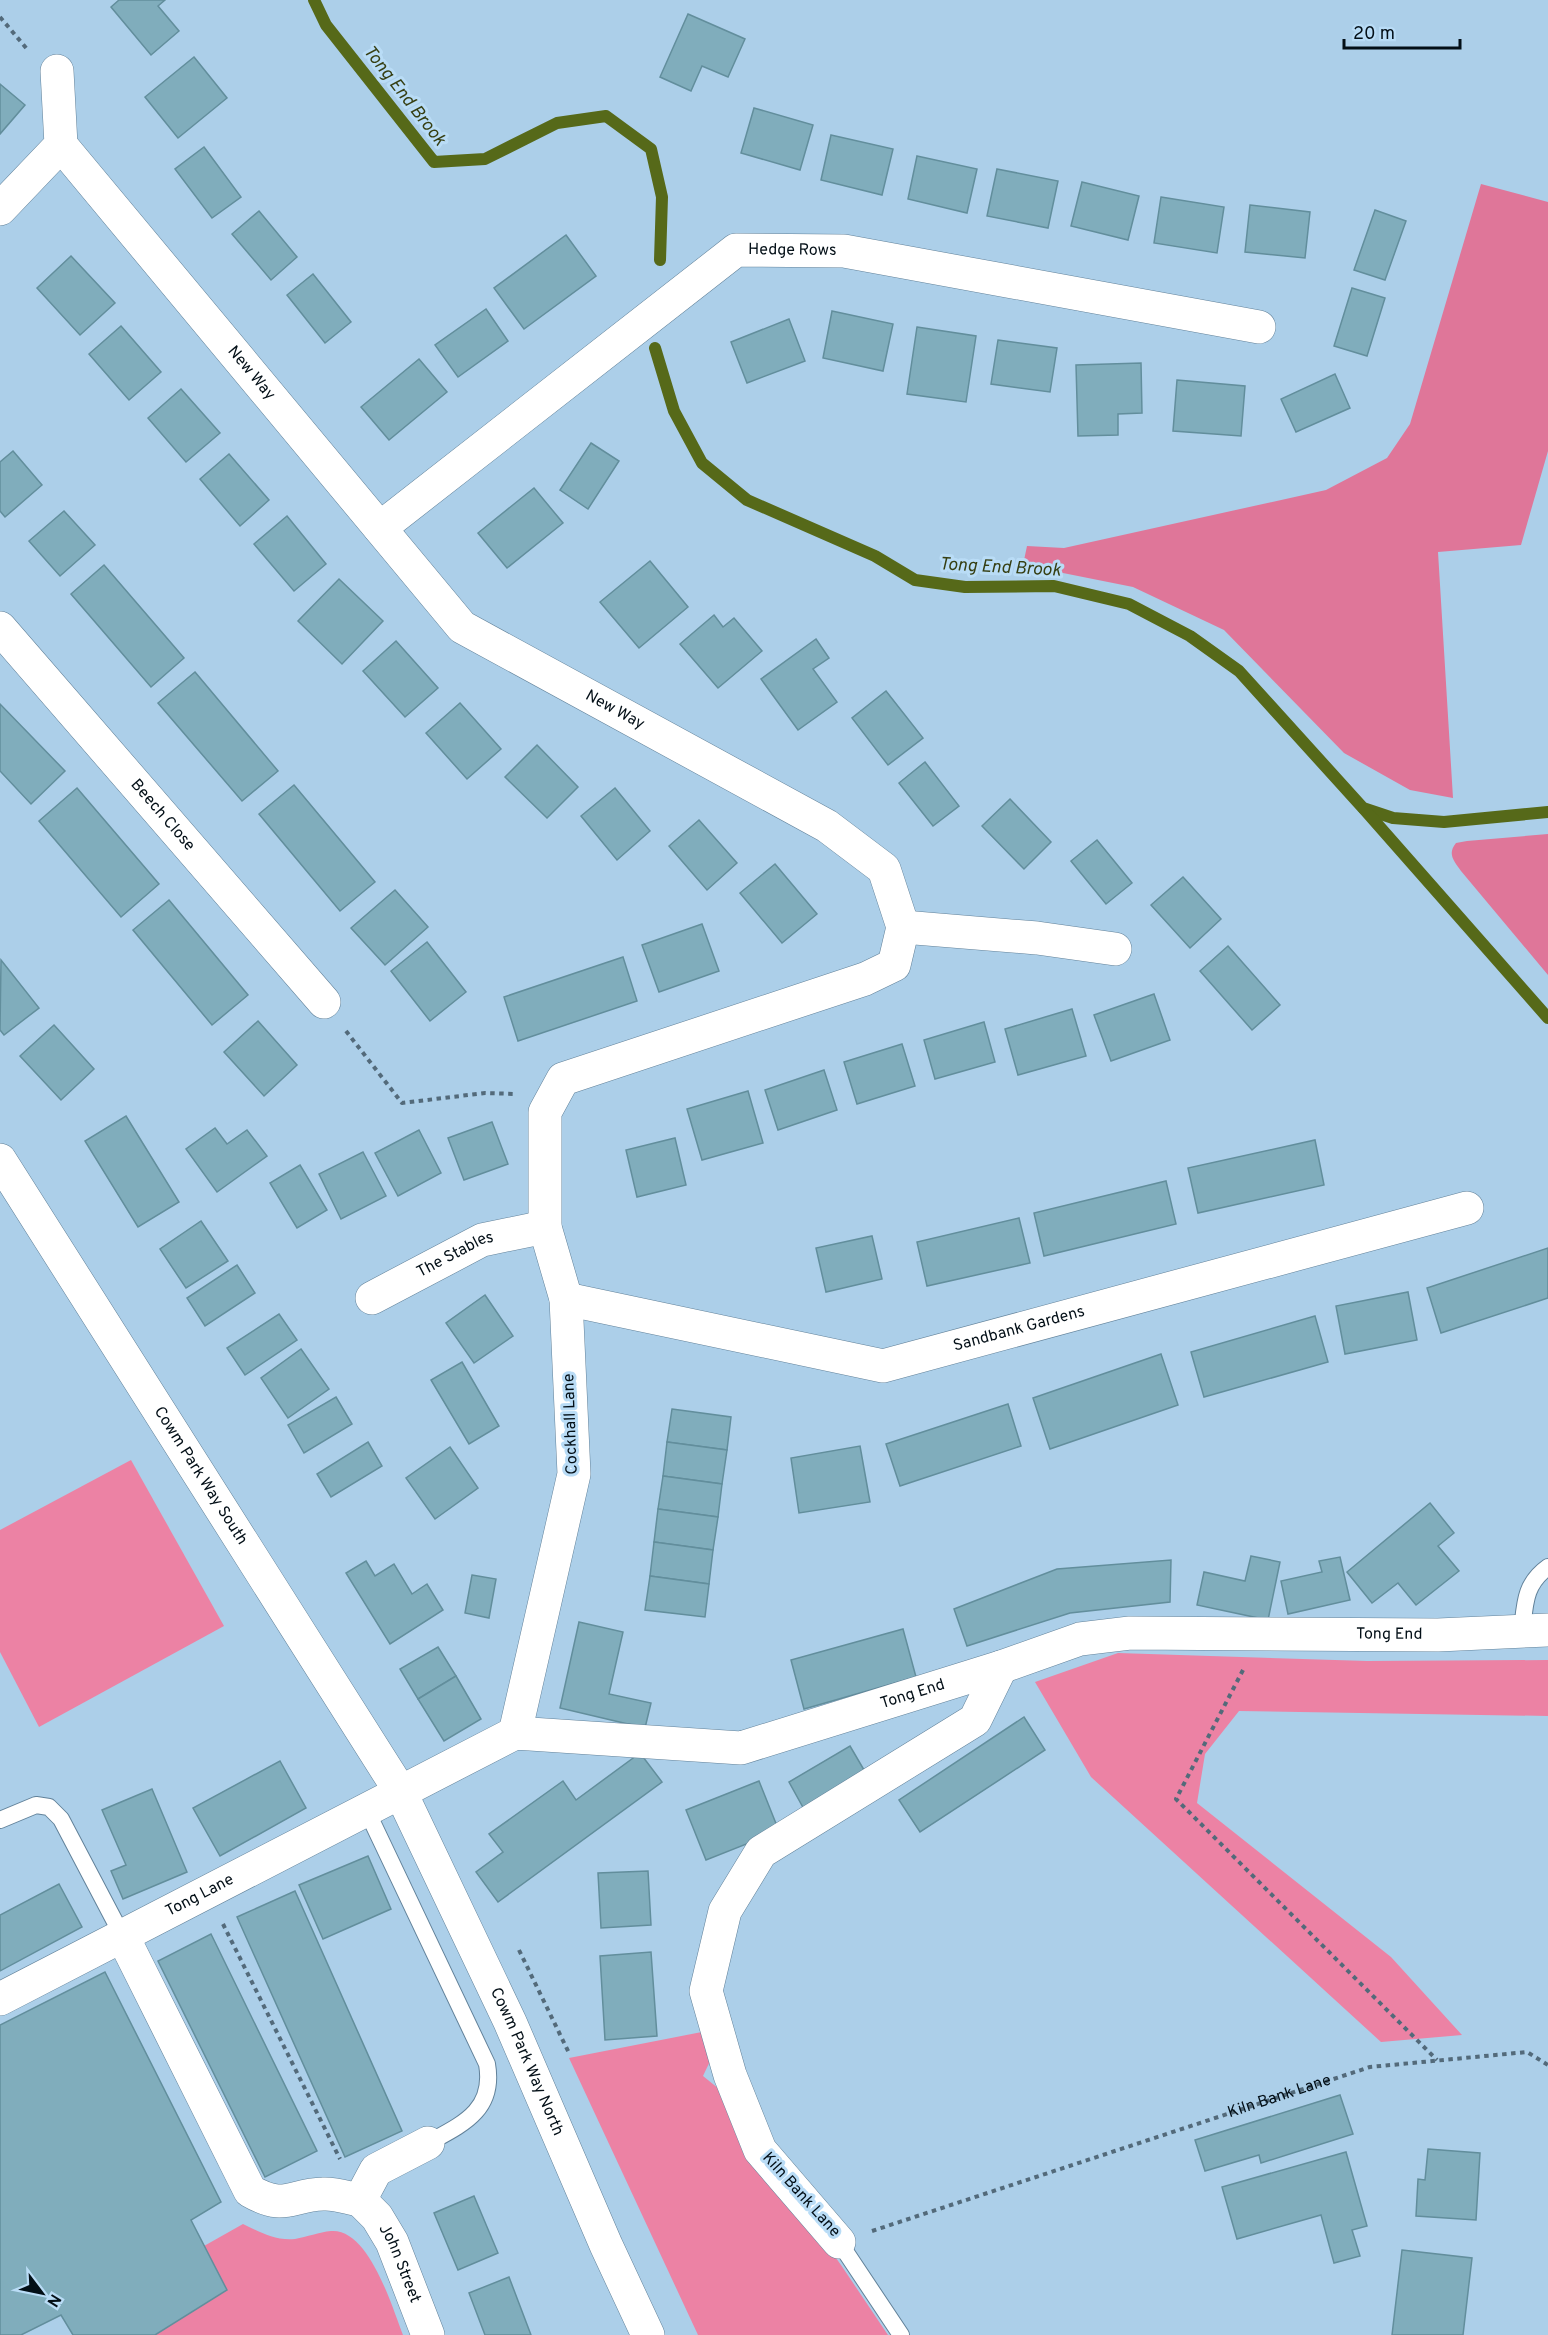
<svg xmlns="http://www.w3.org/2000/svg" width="1548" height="2335" font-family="Overpass,sans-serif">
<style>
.green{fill:#ec82a4}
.forest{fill:#df7699}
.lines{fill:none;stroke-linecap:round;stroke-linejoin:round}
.stream{stroke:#566919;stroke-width:12}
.building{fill:#80adbc;stroke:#628e9c;stroke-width:1.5}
.service-casing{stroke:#62829a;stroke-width:18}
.minor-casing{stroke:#62829a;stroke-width:34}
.path{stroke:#536a7a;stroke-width:4;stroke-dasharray:4.5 4.5;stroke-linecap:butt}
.service{stroke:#fff;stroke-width:16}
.minor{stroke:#fff;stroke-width:33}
.labels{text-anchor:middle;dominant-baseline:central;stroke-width:6;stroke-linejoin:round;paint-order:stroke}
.street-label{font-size:16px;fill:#030f17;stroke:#b9dcf6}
.water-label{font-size:18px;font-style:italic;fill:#363f13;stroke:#b9dcf6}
</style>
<rect width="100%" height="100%" fill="#accfe9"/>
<g class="green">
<polygon points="131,1460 224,1626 39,1727 0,1652 0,1530"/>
<polygon points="1118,1653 1367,1661 1548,1660 1548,1716 1239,1711 1205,1754 1197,1803 1391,1957 1462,2035 1381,2042 1091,1777 1035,1682"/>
<polygon points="712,2030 713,2055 703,2076 724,2093 759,2151 841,2265 888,2335 698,2335 569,2058"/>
<path d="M 243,2224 C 260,2232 275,2241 295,2239 C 307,2237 319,2232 331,2231 C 369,2228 392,2307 403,2335 L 155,2335 L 204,2246 Z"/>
</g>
<g class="forest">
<polygon points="1481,184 1548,202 1548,451 1521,545 1438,552 1453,798 1410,790 1344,753 1224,630 1133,587 1023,565 1027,546 1064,548 1326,490 1387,458 1410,424"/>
<path d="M 1548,834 L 1548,975 L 1461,871 C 1454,861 1447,854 1456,843 L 1467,841 Z"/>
</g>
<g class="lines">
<g class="stream">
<polyline points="314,0 326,25 434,162 485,159 557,123 606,116 651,149 662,197 660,260"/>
<polyline points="655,348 674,411 702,463 747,500 875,556 915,580 965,587 1054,586 1129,604 1190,636 1239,671 1363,808 1393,818 1444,822 1548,812"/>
<polyline points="1364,809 1548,1018"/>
</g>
</g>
<g class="building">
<polygon points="119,0 165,0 158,6 179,31 151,55 111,7"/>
<polygon points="688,14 745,39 728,77 702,66 691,91 660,77"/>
<polygon points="194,57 227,98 178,138 145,97"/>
<polygon points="0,84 25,105 0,134"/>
<polygon points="754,108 813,125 800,170 741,153"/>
<polygon points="831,135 893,149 882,195 821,180"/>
<polygon points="204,147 241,197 212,218 175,169"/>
<polygon points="917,156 977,169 967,213 908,199"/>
<polygon points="997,169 1058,181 1048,228 987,216"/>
<polygon points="1082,182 1139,196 1128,240 1071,226"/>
<polygon points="1161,197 1224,207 1217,253 1154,243"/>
<polygon points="1250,205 1310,212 1305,258 1245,252"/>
<polygon points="1375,210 1406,221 1385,280 1354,270"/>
<polygon points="259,211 297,257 271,280 232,234"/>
<polygon points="566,235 596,276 524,329 494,288"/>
<polygon points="71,256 115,303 80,335 37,288"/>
<polygon points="313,274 351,322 325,343 287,295"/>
<polygon points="1352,288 1385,298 1367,356 1334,346"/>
<polygon points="486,309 508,341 458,377 435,345"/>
<polygon points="832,311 893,324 883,371 823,358"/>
<polygon points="789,319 805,361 747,383 731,342"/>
<polygon points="121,326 161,372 129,400 89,354"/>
<polygon points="917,327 976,336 966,402 907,394"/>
<polygon points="998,340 1057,348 1050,392 991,384"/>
<polygon points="419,359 447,392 389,440 361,407"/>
<polygon points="1141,363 1142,413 1118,414 1118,435 1078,436 1076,365"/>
<polygon points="1335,374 1350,408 1296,432 1281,399"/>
<polygon points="1177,380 1245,386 1241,436 1173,431"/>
<polygon points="181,389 220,433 186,462 148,418"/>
<polygon points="591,443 619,461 588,509 560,490"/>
<polygon points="13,451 42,485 5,517 0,511 0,462"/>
<polygon points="229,454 269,500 240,526 200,479"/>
<polygon points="534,488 563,523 507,568 478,533"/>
<polygon points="64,511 95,545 60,576 29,541"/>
<polygon points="287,516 326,564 294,591 254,544"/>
<polygon points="650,561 688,607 639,648 600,602"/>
<polygon points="104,565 184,658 151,687 71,594"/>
<polygon points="339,579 383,621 342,664 298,621"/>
<polygon points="714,615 723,627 734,618 762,651 718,688 680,644"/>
<polygon points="816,639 829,658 813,669 837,702 798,730 761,679"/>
<polygon points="396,641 438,688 405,717 363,671"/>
<polygon points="195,672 278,771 242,801 158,703"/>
<polygon points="886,691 923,738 888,765 852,718"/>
<polygon points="460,703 501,749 467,779 426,733"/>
<polygon points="0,704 65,771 31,804 0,771"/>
<polygon points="537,745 578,787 547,818 505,777"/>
<polygon points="925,762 959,806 933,826 899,783"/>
<polygon points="294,785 375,882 340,911 259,814"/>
<polygon points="77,788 159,884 121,917 39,821"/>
<polygon points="615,788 650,831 617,860 581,816"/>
<polygon points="1010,799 1051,842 1024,869 982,826"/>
<polygon points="699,820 737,863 707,890 669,846"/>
<polygon points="1097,840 1132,883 1106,904 1071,861"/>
<polygon points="775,864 817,914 782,943 740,893"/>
<polygon points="1183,877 1221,919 1190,948 1151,905"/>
<polygon points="395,890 428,927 385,965 351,928"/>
<polygon points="169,900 248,995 212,1025 133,930"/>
<polygon points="702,924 719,971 659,992 642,945"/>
<polygon points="427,942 466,992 430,1021 391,971"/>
<polygon points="1228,946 1280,1005 1252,1030 1200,971"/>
<polygon points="623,957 637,1001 518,1041 504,997"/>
<polygon points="1,960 39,1008 4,1035 0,1030"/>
<polygon points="1154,994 1170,1040 1111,1061 1094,1015"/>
<polygon points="1072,1009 1086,1056 1018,1075 1005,1029"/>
<polygon points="258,1021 297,1065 264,1096 224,1052"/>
<polygon points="984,1022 995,1062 935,1079 924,1040"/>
<polygon points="54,1025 94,1069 61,1100 20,1056"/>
<polygon points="902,1044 915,1086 857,1104 844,1062"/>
<polygon points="824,1070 837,1110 778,1130 765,1090"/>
<polygon points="748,1091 763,1143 702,1160 687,1109"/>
<polygon points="126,1116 179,1202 138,1227 85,1141"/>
<polygon points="492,1122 508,1164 464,1180 448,1138"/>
<polygon points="215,1128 227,1144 247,1130 267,1156 217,1192 186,1149"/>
<polygon points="419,1130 441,1173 398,1196 375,1153"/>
<polygon points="675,1138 686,1185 637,1197 626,1150"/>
<polygon points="1315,1140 1324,1185 1198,1213 1188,1168"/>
<polygon points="363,1152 386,1196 341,1219 319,1174"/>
<polygon points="300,1165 327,1210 297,1228 270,1183"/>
<polygon points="1166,1181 1176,1224 1044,1256 1034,1213"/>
<polygon points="1019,1218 1030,1263 927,1286 917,1242"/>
<polygon points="201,1221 228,1261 186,1288 160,1249"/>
<polygon points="872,1236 882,1279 826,1292 816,1248"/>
<polygon points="1548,1248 1548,1298 1441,1333 1427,1288"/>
<polygon points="237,1265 255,1293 205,1326 187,1298"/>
<polygon points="1408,1292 1417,1340 1345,1354 1336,1306"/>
<polygon points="485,1295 513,1336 474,1363 446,1323"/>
<polygon points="279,1314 297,1340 245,1375 227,1348"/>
<polygon points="1315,1316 1328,1362 1204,1397 1191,1352"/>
<polygon points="301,1349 329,1389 288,1418 261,1378"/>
<polygon points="1161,1354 1178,1405 1050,1449 1033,1398"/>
<polygon points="462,1362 499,1426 469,1444 431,1380"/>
<polygon points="336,1397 352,1424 304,1453 288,1425"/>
<polygon points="1008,1404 1021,1446 900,1486 886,1444"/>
<polygon points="672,1409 731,1417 727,1450 667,1442"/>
<polygon points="368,1442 382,1466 331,1497 317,1474"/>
<polygon points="667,1442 727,1450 722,1484 663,1476"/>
<polygon points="860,1446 870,1502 799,1513 791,1458"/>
<polygon points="450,1447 478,1488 435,1519 406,1478"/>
<polygon points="663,1476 722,1484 718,1517 658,1509"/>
<polygon points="1430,1503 1454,1533 1438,1546 1459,1571 1416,1605 1398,1583 1372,1603 1347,1572"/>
<polygon points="658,1509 718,1517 713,1550 654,1542"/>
<polygon points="654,1542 713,1550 709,1584 650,1576"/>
<polygon points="1251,1556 1280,1562 1268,1620 1197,1605 1204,1572 1245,1581"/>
<polygon points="1340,1557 1350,1600 1288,1614 1281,1581 1322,1572 1319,1561"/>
<polygon points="1171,1560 1170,1602 1070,1613 967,1646 954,1609 1057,1569"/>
<polygon points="366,1561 375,1576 394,1564 412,1594 427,1584 443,1610 390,1644 346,1573"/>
<polygon points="472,1575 496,1579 489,1618 465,1613"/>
<polygon points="650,1576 709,1584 705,1617 645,1610"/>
<polygon points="579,1622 623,1632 609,1694 651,1703 645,1728 560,1708"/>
<polygon points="903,1629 916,1677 804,1709 791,1660"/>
<polygon points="438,1647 456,1676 418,1699 400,1669"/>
<polygon points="456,1676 481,1719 444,1741 418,1699"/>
<polygon points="1024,1717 1045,1750 920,1832 899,1800"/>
<polygon points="850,1746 867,1775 805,1811 789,1782"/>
<polygon points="640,1753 662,1782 498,1902 476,1872 503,1852 489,1834 563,1781 576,1800"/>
<polygon points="280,1761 306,1808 220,1856 193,1808"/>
<polygon points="759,1781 779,1831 706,1860 686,1810"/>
<polygon points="152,1789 187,1872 123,1899 111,1871 126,1865 102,1810"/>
<polygon points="368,1856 391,1909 323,1939 299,1885"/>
<polygon points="648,1871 651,1925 601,1928 598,1873"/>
<polygon points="59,1884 82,1927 0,1971 0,1915"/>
<polygon points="295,1891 402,2131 345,2157 237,1917"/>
<polygon points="211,1934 317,2151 265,2177 158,1961"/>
<polygon points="651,1952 657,2036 605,2040 600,1956"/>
<polygon points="105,1972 221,2202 191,2220 227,2290 155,2335 73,2335 61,2315 21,2335 0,2335 0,2025"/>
<polygon points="1340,2095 1353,2134 1261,2163 1259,2155 1205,2171 1195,2140"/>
<polygon points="1428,2149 1480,2153 1476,2220 1416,2216 1418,2179 1425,2180"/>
<polygon points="1346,2152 1367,2226 1352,2230 1360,2256 1334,2263 1321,2215 1237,2239 1222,2187"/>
<polygon points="474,2196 498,2253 458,2270 434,2213"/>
<polygon points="1402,2250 1472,2258 1463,2335 1392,2335"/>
<polygon points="509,2277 531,2335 485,2335 469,2293"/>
</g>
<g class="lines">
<defs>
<g id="service">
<path d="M 1522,1631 C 1525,1605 1524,1584 1548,1567"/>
<path d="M 366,1809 L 487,2064 C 495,2110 463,2124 428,2143"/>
<polyline points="0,1820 36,1805 49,1807 61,1819 123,1937"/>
<polyline points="839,2242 901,2335"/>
</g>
<g id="minor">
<path id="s2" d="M 61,145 L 462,627 L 827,826 L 884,869 L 903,927 L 894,965 L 865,979 L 563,1079 L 545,1112 L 545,1227 L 566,1299 L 574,1474 L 515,1733"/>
<polyline points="0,209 61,145 57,71"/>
<path id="s3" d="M 380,528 L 736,250 L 844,251 L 1259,327"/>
<path id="s4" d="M 0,628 L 324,1002"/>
<polyline points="903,927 1037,938 1115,949"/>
<path id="s5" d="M 0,1160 L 400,1791 L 510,2022 L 606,2245 L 648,2335"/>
<path id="s6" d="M 372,1298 L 482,1240 L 545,1227"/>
<path id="s7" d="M 566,1299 L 883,1366 L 1467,1208"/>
<path d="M 123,1937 L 250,2191 C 285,2211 290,2195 323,2194 C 335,2193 348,2198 360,2200"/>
<path id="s8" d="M 0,1999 L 515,1733 L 741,1748 L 1001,1667 L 1080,1639 L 1130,1633 L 1438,1635 L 1548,1630"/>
<path id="s9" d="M 360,2200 L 377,2217 L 392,2242 L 428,2335"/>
<polyline points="360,2200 376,2170 428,2143"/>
<polyline points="839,2242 760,2150 730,2075 706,1991 725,1911 761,1852 975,1720 1001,1667"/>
</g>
</defs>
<use href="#service" class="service-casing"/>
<use href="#minor" class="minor-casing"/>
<g class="path">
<polyline points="0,17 27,49"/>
<polyline points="346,1031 402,1103 485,1093 515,1094"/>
<polyline points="1243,1670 1176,1799 1437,2060"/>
<polyline points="223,1924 340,2159"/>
<polyline points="519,1950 569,2053"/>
<path id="s1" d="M 872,2231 L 1370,2067 L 1527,2052 L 1548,2065"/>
</g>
<use href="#service" class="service"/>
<use href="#minor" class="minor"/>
</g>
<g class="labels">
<g class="street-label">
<text stroke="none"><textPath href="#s3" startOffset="508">Hedge Rows</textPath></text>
<text stroke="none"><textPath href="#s2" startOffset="297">New Way</textPath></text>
<text stroke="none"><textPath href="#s2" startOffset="801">New Way</textPath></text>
<text stroke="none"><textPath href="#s4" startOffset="248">Beech Close</textPath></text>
<text stroke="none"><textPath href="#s6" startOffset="94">The Stables</textPath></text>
<text stroke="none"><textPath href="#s7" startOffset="465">Sandbank Gardens</textPath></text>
<text transform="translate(571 1424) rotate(-92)">Cockhall Lane</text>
<text stroke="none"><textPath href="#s5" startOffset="374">Cowm Park Way South</textPath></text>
<text stroke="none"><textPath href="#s8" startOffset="1472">Tong End</textPath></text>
<text stroke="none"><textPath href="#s8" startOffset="986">Tong End</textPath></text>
<text stroke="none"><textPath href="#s8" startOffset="225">Tong Lane</textPath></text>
<text stroke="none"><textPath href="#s5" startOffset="1046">Cowm Park Way North</textPath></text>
<text stroke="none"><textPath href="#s1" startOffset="429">Kiln Bank Lane</textPath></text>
<text transform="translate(801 2195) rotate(48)">Kiln Bank Lane</text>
<text stroke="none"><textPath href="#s9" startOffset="76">John Street</textPath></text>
</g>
<g class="water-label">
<text transform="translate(404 96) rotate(52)">Tong End Brook</text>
<text transform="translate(1000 568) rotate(3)">Tong End Brook</text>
</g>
</g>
<g transform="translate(42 2293) rotate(122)" stroke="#b9dcf6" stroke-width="4.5" paint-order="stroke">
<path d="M0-4.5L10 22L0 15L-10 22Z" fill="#030f17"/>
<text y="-9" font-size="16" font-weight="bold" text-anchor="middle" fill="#030f17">N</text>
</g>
<path d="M1344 39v9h116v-9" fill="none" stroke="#030f17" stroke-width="3"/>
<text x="1353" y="39" font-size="18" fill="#030f17" stroke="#b9dcf6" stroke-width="4.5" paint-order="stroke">20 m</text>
</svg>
